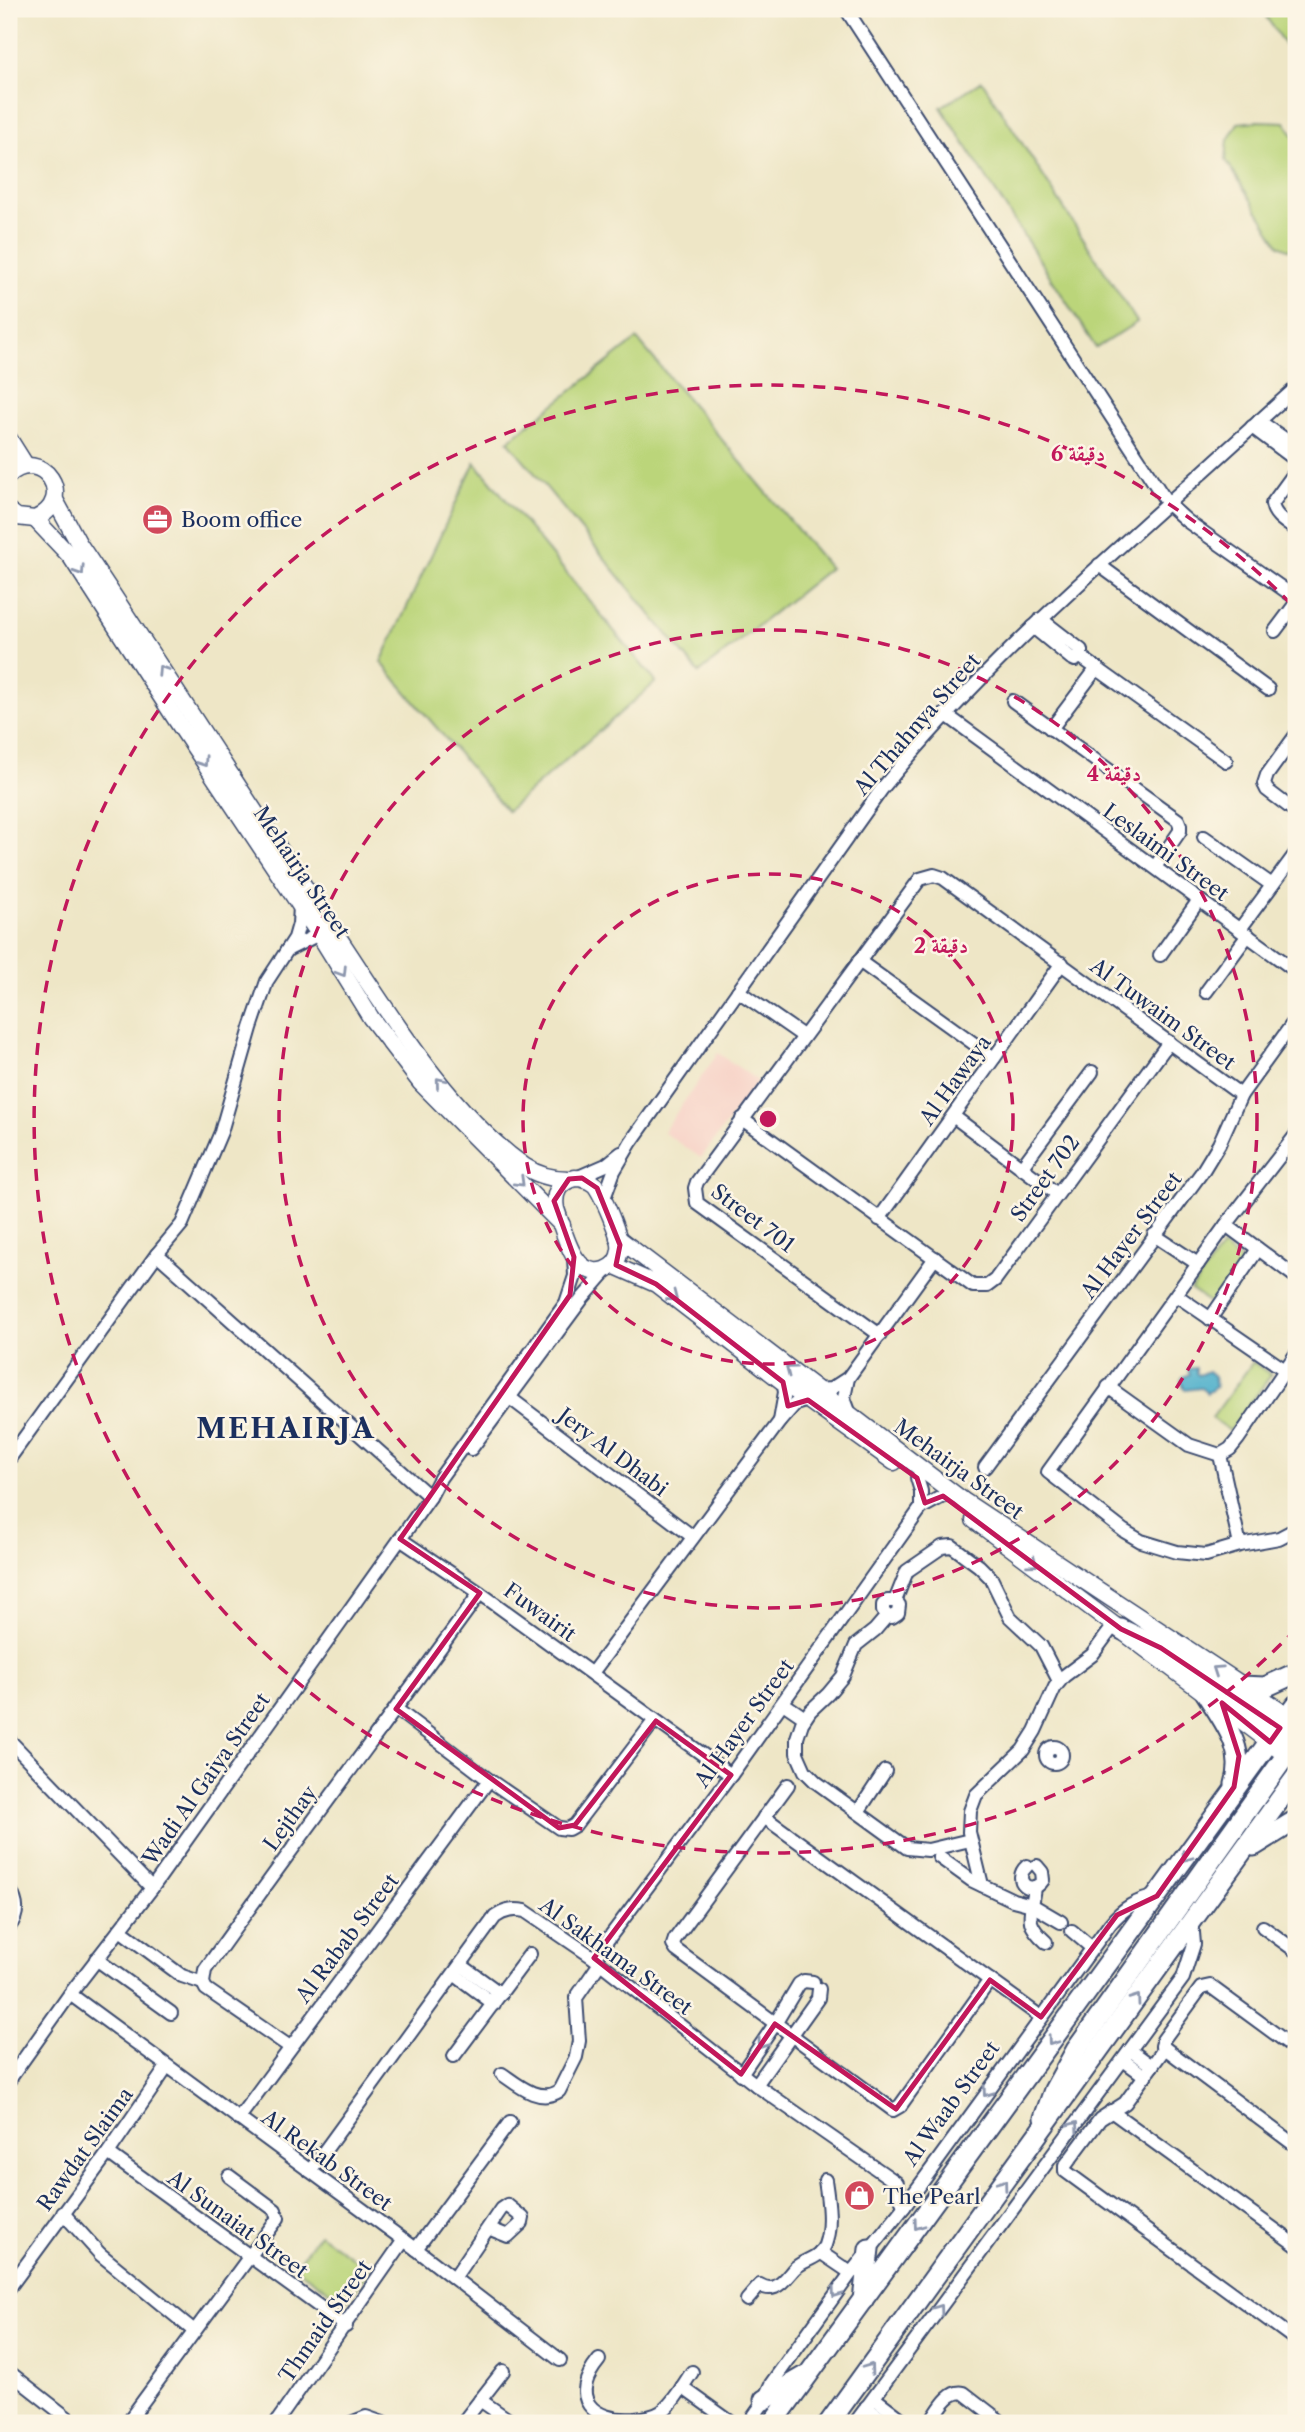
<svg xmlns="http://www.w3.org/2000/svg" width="1305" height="2432" font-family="'Libre Caslon Text',Amiri,serif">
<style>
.built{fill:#f7d1c6}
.green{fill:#bbd57a;stroke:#6b826c;stroke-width:2}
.water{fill:#4cafcb;stroke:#346f94;stroke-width:2}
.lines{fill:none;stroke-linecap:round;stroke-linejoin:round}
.minor-casing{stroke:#3b4a6e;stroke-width:16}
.tertiary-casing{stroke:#3b4a6e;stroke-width:19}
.secondary-casing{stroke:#3b4a6e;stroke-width:21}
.primary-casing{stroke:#3b4a6e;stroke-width:23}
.minor{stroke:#fff;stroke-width:12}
.tertiary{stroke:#fff;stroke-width:16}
.secondary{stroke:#fff;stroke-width:18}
.primary{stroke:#fff;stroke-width:19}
.oneway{stroke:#8d97ae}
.marked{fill:none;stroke:#c2185b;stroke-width:5;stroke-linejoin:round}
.ring{fill:none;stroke:#c2185b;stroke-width:3.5;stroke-dasharray:12 9}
.labels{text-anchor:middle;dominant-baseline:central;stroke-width:5;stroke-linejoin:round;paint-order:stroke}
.poi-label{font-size:21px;fill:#1b2f5e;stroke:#fcf5e5;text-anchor:start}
.street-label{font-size:21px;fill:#1b2f5e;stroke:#fcf5e5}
.district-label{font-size:28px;font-weight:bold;letter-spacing:2px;fill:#1b2f5e;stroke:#fcf5e5}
.centre{fill:#c2185b;stroke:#fcf5e5;stroke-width:3.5}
.ring-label{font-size:21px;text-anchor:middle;font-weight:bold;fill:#c2185b;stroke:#fcf5e5;stroke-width:5;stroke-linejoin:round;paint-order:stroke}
</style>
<rect width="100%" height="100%" fill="#fcf5e5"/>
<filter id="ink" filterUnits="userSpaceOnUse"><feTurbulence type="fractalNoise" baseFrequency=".0143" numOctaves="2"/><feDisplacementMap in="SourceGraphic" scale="14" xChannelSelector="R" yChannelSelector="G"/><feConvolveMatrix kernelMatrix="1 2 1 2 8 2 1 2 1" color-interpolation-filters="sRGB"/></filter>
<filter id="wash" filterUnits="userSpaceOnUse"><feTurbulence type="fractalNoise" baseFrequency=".00686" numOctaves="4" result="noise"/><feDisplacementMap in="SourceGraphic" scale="28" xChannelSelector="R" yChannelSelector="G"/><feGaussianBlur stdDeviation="1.57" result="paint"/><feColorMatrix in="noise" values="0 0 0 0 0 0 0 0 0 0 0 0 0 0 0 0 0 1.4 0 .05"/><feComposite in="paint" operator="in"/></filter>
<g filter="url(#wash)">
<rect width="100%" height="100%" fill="#eee6c6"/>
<polygon class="built" points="718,1053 758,1081 701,1158 663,1132"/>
<g class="green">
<polygon points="1261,9 1296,9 1296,62"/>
<polygon points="982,81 1137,322 1096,348 941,107"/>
<polygon points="1257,121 1285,122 1296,140 1296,253 1279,245 1226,160 1228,140 1238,123"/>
<polygon points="637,339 830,568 699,673 508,441"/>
<polygon points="475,462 656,682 507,811 381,662"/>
<polygon points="1222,1247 1245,1263 1213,1305 1191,1290"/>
<polygon points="1253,1362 1271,1375 1230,1431 1212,1418"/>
<polygon points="319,2234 370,2270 345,2302 294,2267"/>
</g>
<polygon class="water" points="1196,1368 1196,1373 1199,1375 1208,1371 1214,1376 1216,1387 1207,1393 1201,1388 1185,1390 1181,1381 1183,1377 1190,1374 1188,1369"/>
</g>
<g filter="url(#ink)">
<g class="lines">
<defs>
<g id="minor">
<polyline points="846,9 1168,504 1187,521 1296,598"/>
<polyline points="1259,421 1296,447"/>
<polyline points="1252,427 1296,460"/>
<path d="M 1296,471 L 1272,504 C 1274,517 1287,523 1296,530"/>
<polyline points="1099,565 1268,689"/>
<polyline points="1033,627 1071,658 1075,660 1081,657 1081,650 1041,619"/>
<polyline points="1275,631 1296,603"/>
<polyline points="1081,657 1226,761"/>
<polyline points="1013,701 1178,820 1180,825 1180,831 1155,867"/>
<polyline points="945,714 1296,971"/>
<polyline points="1051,729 1097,668"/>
<polyline points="1296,735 1267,775 1264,784 1267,790 1296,812"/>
<polyline points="1204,837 1272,885"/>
<polyline points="1240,929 1296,853"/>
<polyline points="287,950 319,934"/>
<polyline points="1160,955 1199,900"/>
<polyline points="859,961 994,1058"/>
<polyline points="738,991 803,1036"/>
<polyline points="1206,992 1248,935"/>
<polyline points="953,1116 1057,1194"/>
<polyline points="742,1119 973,1286 987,1286 995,1280 1169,1042"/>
<polyline points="1296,1135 1226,1225 1048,1472 1124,1531 1141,1541 1177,1552 1206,1555 1240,1545 1279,1538 1296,1529"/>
<polyline points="1021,1168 1092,1072"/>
<polyline points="576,1178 606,1165 621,1153"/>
<path d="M 603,1201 L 614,1171 L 631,1142 L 881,790 C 966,685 1065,596 1166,505 C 1210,466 1252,427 1296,388"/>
<polyline points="879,1219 1062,963"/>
<polyline points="1226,1225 1296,1277"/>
<polyline points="1154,1235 1198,1264"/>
<polyline points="157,1254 430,1497"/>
<polyline points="1176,1295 1285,1370"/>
<polyline points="1210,1319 1258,1249"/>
<polyline points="880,1335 697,1203 695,1188 697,1182 920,879 934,875 943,878 1241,1095"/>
<polyline points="848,1378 844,1398 850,1414"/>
<polyline points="1108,1387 1189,1445 1220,1455 1230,1449 1238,1439 1296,1354"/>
<polyline points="816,1390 831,1389 848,1378 935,1258"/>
<polyline points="510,1398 693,1537"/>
<polyline points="780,1421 785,1392 783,1382"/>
<polyline points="471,1449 582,1299 608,1269"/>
<polyline points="1220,1455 1240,1545"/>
<polyline points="9,1459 157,1254 182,1224 221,1132 251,1028 267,981 295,938 299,924 300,906"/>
<polyline points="985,1467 1202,1172 1219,1144 1241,1095 1296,1019"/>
<polyline points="917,1478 921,1491 921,1508"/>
<polyline points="400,1539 480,1593 731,1775"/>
<polyline points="895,1601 907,1571 942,1547 952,1546 979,1566 991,1578 1010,1617 1041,1646 1059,1681"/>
<polyline points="887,1616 883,1611 883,1605 887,1601 895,1601 899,1605 898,1613 892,1617 887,1616 875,1630 856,1645 843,1676 828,1694 810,1711 802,1723 797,1738 797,1753 805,1771 816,1782 907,1848 928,1850 970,1840"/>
<polyline points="592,1673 780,1421 795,1404 808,1400"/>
<polyline points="783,1703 805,1718"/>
<polyline points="396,1709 489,1780 559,1828 568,1829 575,1825 655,1720"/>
<polyline points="9,1740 152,1888"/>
<circle cx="1054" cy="1755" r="8"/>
<polyline points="788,1785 675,1939 673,1945 676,1950 893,2110 900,2106 990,1980"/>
<polyline points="858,1812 885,1771"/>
<polyline points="764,1817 1041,2017"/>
<polyline points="939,1857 971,1880 1013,1900 1032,1905 1061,1922"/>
<path d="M 1027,1866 C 1011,1880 1031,1898 1043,1880 L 1042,1872 L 1037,1866"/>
<polyline points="982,1885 969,1832 970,1811 976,1795 1023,1750 1035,1731 1055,1687 1064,1676 1092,1655 1115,1624"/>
<path d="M 1035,1887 C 1032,1914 1022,1921 1046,1942"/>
<path d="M 9,1888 C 18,1903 19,1914 9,1927"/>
<polyline points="1263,1927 1296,1951"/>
<polyline points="120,1930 182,1976 203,1983"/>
<polyline points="1072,1931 1092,1948"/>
<polyline points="594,1958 731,1775 921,1508 943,1496"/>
<polyline points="96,1959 171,2013"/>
<polyline points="461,1965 501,1994"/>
<polyline points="454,1974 494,2004"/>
<polyline points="70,1994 416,2249 560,2360"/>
<polyline points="1162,2046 1296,2146"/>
<path d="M 290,2047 L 206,1989 L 203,1983 L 205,1970 C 295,1843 389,1719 480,1593"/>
<polyline points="1296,2049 1210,1986 1201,1988 1163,2040 1162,2052 1125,2103 1100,2119 1065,2166 1065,2171 1296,2340"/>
<polyline points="1130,2050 1152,2066"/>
<polyline points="454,2056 530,1954"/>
<polyline points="1123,2060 1145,2076"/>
<path d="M 502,2074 C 518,2085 539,2104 559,2091 L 576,2057 L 579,2041 L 576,1998 L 600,1963"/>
<polyline points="741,2074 775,2024 799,1984 804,1981 813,1982"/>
<polyline points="9,2080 70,1994 152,1888 430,1497 440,1478 566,1303 575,1276 574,1257"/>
<polyline points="756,2085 818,1998 819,1989"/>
<polyline points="1111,2111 1296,2245"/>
<polyline points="238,2119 489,1780"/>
<polyline points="108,2153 346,2326"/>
<path d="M 310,2171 L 495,1917 C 505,1910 513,1909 525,1911 L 594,1958 L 756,2085 L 897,2183 L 904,2207"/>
<polyline points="63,2213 100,2254 193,2330"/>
<polyline points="416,2249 510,2122"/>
<polyline points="820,2252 851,2273"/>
<polyline points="454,2278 501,2209 507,2205 523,2218 522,2223 508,2236 488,2228"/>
<polyline points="9,2288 108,2153 167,2067"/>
<path d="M 747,2300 L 760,2285 C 765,2288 770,2289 775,2287 C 784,2283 789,2274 795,2268 C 805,2259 819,2259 825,2245 C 832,2225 828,2200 825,2180"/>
<path d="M 599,2360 C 568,2398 592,2422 635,2419 C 645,2418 653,2417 661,2412 C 674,2403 683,2385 692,2372"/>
<polyline points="9,2372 74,2423"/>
<polyline points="682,2387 732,2423"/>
<polyline points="874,2398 907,2423"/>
<polyline points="480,2400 513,2423"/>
<polyline points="866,2407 888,2423"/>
<polyline points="467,2417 503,2371"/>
<polyline points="127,2423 278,2218 275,2210 229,2176"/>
<polyline points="276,2423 404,2240"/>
<polyline points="351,2423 366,2417 383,2423"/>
<path d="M 749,2423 L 761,2406 L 771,2384 L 851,2273 L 904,2207 L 1110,1924 C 1123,1908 1137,1900 1157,1896"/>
<polyline points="855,2423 1183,1978 1194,1944 1192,1921"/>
<path d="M 930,2423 C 938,2412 948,2389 964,2393 L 999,2420 L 1000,2423"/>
</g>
<g id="tertiary">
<polyline points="9,439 26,466"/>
<path d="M 9,475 C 41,445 79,499 35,519 L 17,517 L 9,511"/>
<path d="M 55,500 L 79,544 C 166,674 250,807 338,937 C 389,1013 448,1112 524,1166 C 537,1175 553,1179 569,1179"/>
<polyline points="35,519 71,557 177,721 319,934 371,1018 420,1082 562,1225"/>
<path d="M 575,1178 C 583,1178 589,1180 595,1185 C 602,1194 622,1239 620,1250 C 619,1260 613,1267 604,1270 C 573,1280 564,1230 556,1209 C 553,1193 559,1182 575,1178 Z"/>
<polyline points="618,1238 965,1502 1289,1716"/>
<polyline points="613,1265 656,1284 783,1382 894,1462"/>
<polyline points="974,1520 1270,1742"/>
</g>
<polyline id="secondary" points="1270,1742 1296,1761"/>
<g id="primary">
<polyline points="1121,1629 1161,1648 1289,1734"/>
<polyline points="1240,1686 1265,1687 1296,1673"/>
<path d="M 1204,1690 C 1222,1720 1247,1747 1235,1784"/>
<polyline points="1254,1846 1296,1820"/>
<polyline points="1044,2118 1054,2090 1076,2050 1287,1754 1296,1737"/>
<polyline points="863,2300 869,2249"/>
<polyline points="764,2400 803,2377"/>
<polyline points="773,2423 1296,1705"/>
<polyline points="829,2423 1296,1777"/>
</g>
</defs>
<use href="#minor" class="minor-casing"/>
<use href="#tertiary" class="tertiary-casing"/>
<use href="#secondary" class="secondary-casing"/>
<use href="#primary" class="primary-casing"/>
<use href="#minor" class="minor"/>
<use href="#tertiary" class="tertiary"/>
<use href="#secondary" class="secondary"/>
<use href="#primary" class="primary"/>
</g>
<defs><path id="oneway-chevron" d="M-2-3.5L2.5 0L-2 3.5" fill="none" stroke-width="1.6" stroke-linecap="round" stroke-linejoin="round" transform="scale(1.75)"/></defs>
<g class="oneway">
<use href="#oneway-chevron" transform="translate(80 571) rotate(57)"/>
<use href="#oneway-chevron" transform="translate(162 670) rotate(-123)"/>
<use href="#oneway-chevron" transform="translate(203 762) rotate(56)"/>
<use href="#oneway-chevron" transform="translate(342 972) rotate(58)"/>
<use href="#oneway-chevron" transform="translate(440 1082) rotate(-130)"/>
<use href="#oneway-chevron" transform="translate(520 1182) rotate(44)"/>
<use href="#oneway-chevron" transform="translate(673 1297) rotate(38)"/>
<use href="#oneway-chevron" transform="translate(790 1370) rotate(-143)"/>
<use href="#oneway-chevron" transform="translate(1033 1563) rotate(37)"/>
<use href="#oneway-chevron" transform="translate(1217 1670) rotate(-146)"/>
<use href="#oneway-chevron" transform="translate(1186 1857) rotate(126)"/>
<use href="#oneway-chevron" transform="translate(1136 1999) rotate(-55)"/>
<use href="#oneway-chevron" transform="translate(1052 2041) rotate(126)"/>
<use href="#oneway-chevron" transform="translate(762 2044) rotate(125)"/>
<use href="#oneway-chevron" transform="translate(987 2092) rotate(126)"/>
<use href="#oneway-chevron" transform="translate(1074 2126) rotate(-54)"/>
<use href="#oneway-chevron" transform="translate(1003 2184) rotate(-54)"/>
<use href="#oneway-chevron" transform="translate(918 2225) rotate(126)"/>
<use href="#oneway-chevron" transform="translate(836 2293) rotate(126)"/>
<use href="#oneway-chevron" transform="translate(939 2309) rotate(-54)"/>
<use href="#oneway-chevron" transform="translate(869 2368) rotate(-54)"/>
</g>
</g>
<path class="marked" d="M 582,1178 L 597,1188 L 620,1245 L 616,1265 L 656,1284 L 783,1382 L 788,1406 L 808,1400 L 917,1478 L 925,1503 L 943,1496 L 1121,1629 L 1161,1648 L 1280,1728 L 1270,1742 L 1222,1703 L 1239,1756 L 1234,1787 L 1157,1896 L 1117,1915 L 1041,2017 L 990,1980 L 896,2109 L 775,2024 L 741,2074 L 594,1958 L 731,1775 L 656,1721 L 575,1825 L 559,1828 L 396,1709 L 480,1593 L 400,1539 L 570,1295 L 574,1257 L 554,1201 L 569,1179 Z"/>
<g class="ring">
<circle cx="768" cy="1119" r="245"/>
<circle cx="768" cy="1119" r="489"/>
<path d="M1296 1629A734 734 0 1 1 1296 609"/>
</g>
<defs>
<symbol id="office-disc" viewBox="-11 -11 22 22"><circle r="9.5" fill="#d1495b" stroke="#fcf5e5"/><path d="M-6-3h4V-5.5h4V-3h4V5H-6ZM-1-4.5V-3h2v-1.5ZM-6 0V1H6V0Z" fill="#fff"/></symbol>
<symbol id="shop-disc" viewBox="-11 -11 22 22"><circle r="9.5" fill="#d1495b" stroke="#fcf5e5"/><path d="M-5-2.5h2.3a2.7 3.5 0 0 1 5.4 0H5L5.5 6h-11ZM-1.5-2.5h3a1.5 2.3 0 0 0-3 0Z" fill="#fff"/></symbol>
</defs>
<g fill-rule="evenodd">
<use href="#office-disc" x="140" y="502" width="35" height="35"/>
<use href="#shop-disc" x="842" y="2178" width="35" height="35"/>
</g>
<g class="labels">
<g class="poi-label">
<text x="181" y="519">Boom office</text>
<text x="883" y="2196">The Pearl</text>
</g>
<g class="street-label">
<text transform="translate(917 724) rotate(-49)">Al Thahnya Street</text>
<text transform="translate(1166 852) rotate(36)">Leslaimi Street</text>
<text transform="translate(302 872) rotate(56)">Mehairja Street</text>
<text transform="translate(1163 1014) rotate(36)">Al Tuwaim Street</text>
<text transform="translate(955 1080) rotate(-54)">Al Hawaya</text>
<text transform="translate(1045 1178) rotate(-54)">Street 702</text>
<text transform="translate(753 1218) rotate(37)">Street 701</text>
<text transform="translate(1131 1235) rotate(-53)">Al Hayer Street</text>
<text transform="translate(613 1452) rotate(37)">Jery Al Dhabi</text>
<text transform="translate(959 1469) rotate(36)">Mehairja Street</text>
<text transform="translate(540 1612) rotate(36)">Fuwairit</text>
<text transform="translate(744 1723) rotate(-54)">Al Hayer Street</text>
<text transform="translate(206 1779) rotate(-55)">Wadi Al Gaiya Street</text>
<text transform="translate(290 1818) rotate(-54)">Lejthay</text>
<text transform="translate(347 1938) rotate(-53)">Al Rabab Street</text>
<text transform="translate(616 1956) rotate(36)">Al Sakhama Street</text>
<text transform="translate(951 2103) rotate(-54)">Al Waab Street</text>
<text transform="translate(85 2149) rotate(-54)">Rawdat Slaima</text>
<text transform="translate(327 2160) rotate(36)">Al Rekab Street</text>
<text transform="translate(238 2224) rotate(36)">Al Sunaiat Street</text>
<text transform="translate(325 2321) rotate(-55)">Thmaid Street</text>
</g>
<g class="district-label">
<text x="286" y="1428">MEHAIRJA</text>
</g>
</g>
<circle cx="768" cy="1119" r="10" class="centre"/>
<g class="ring-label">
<text x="1078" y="461">6 دقيقة</text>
<text x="1114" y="781">4 دقيقة</text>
<text x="941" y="953">2 دقيقة</text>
</g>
<rect width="1305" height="2432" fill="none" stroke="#fcf5e5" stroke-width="35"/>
</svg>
